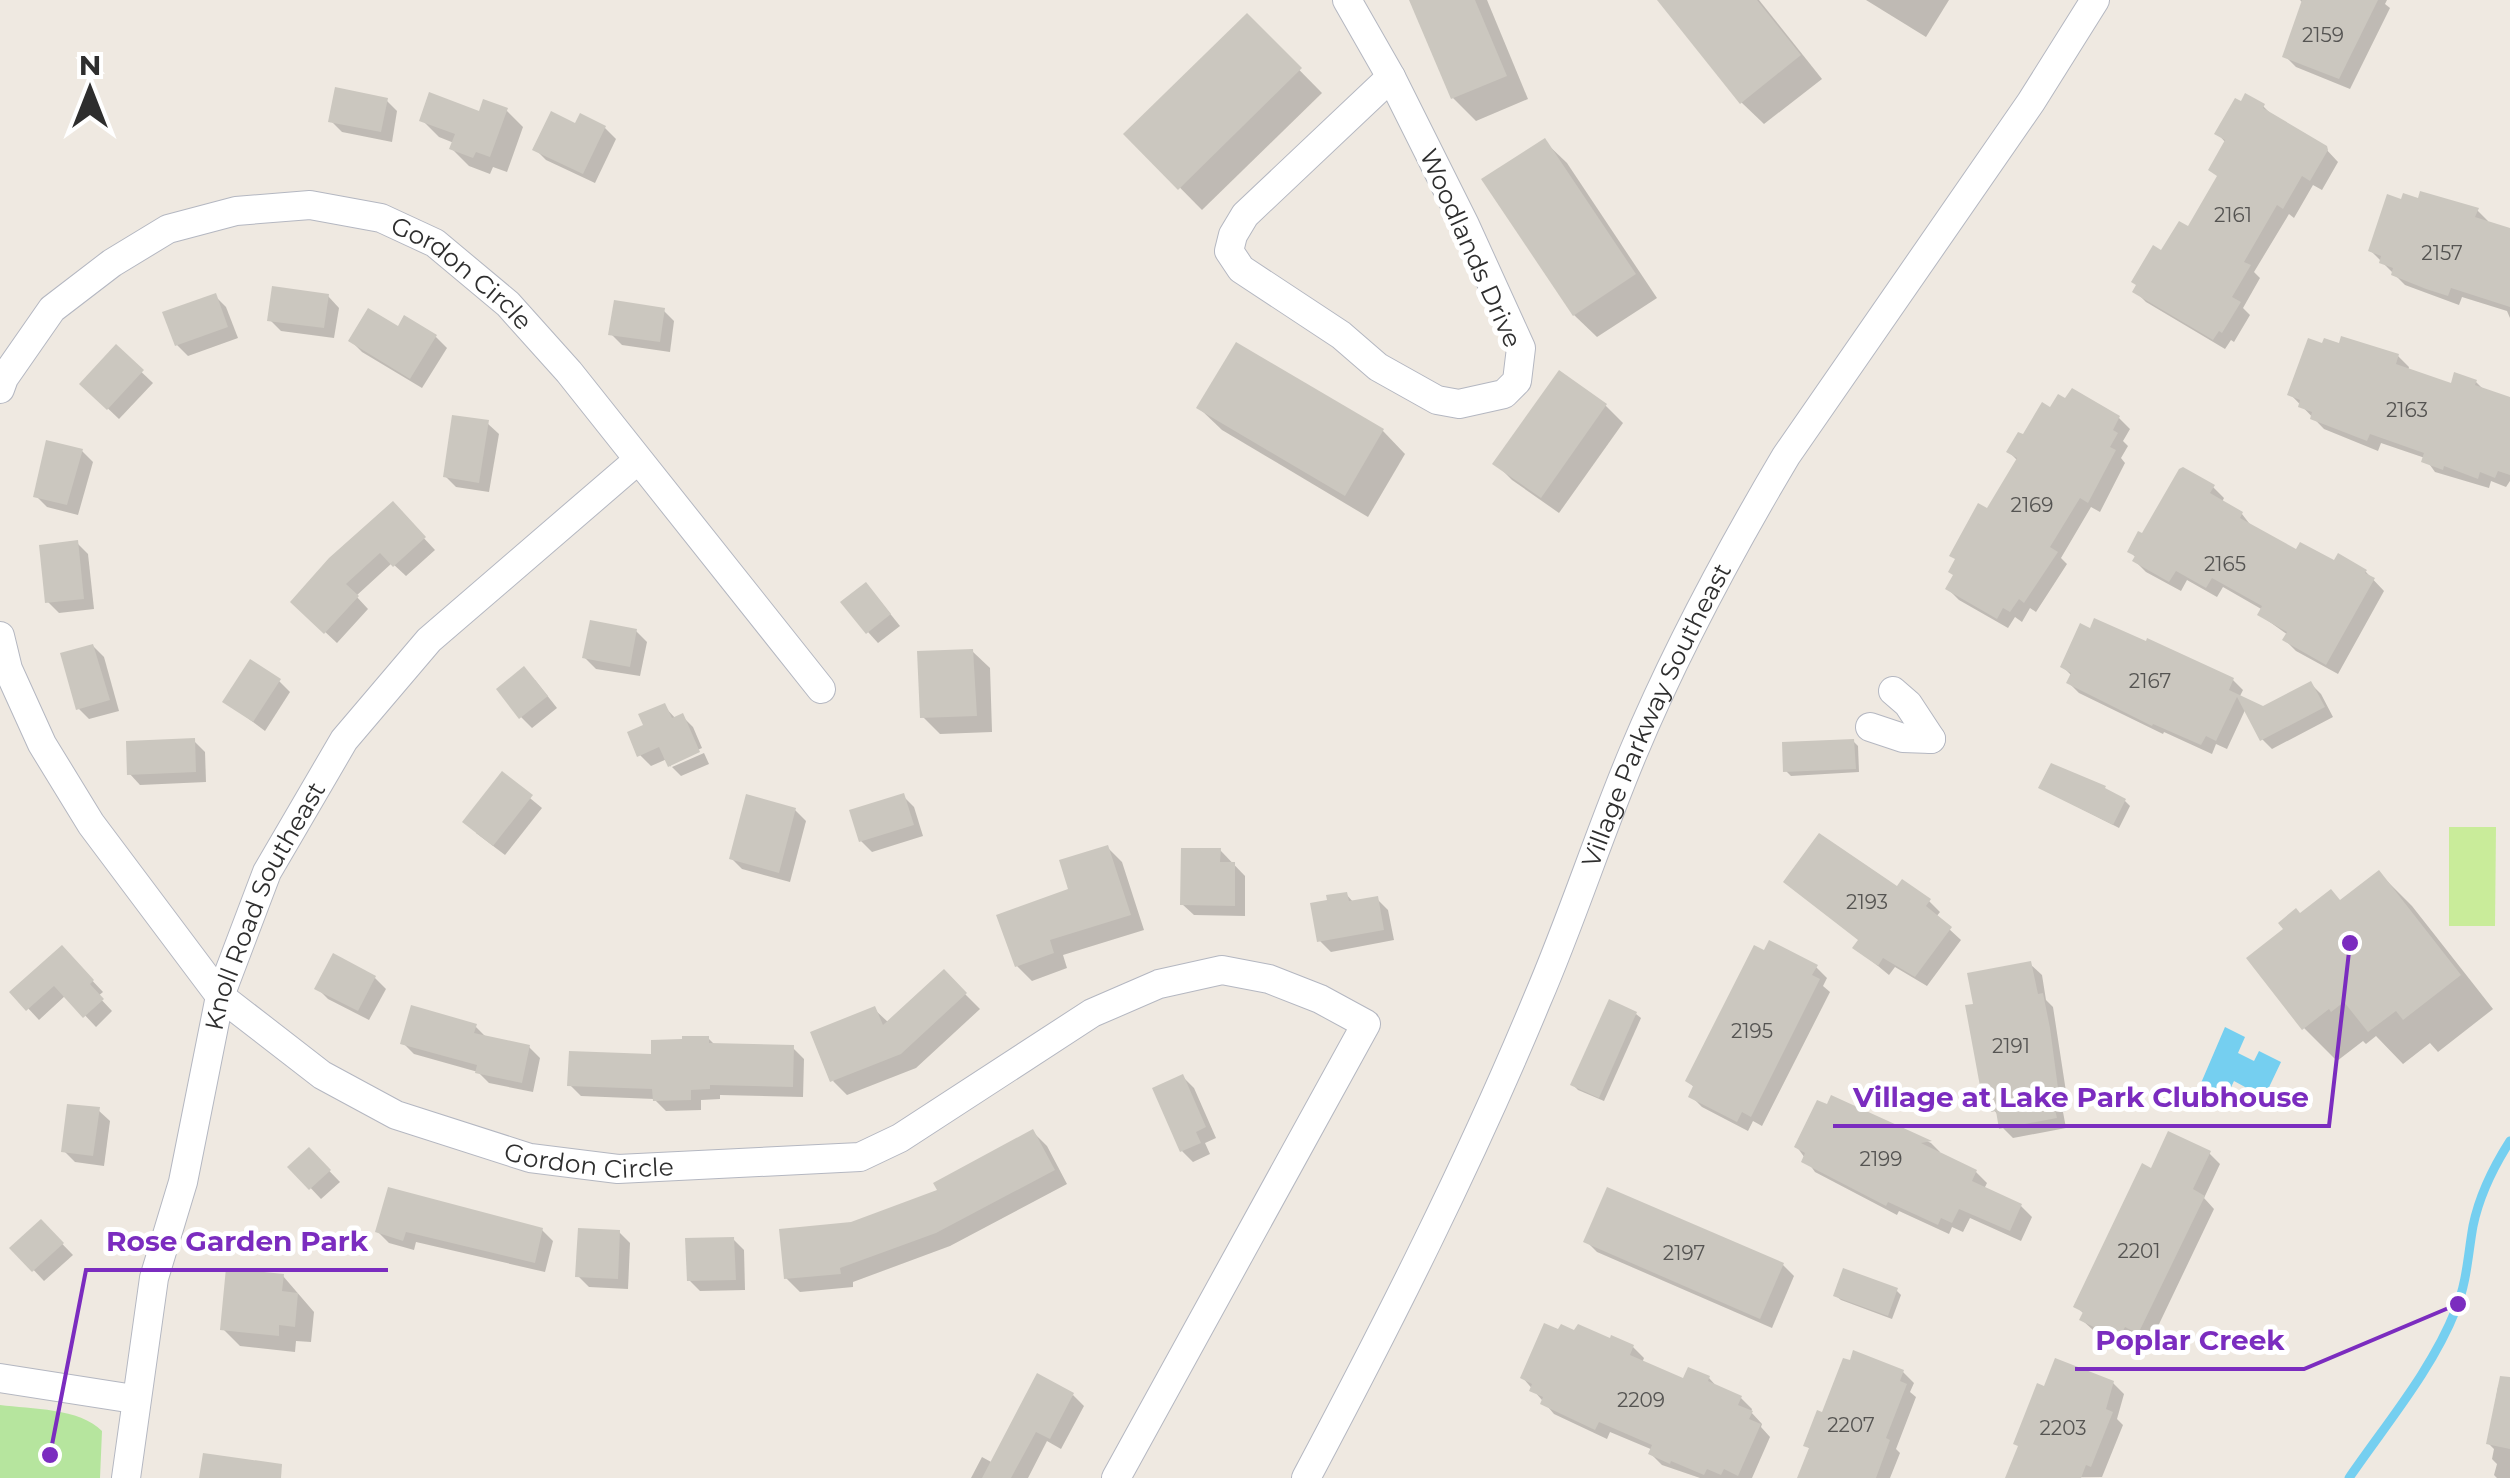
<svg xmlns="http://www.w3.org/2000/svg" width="2510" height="1478" font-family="Montserrat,sans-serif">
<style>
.green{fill:#b6e59e}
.pitch{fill:#c9ec9a}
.water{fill:#75cff0}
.shadow{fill:#0003}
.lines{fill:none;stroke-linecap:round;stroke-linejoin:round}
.stream{stroke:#75cff0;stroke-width:9}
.building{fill:#cbc7bf}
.minor-casing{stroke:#b4b7c1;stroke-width:30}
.minor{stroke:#fff;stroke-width:28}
.labels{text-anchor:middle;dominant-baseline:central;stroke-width:10;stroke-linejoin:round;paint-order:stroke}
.number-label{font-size:20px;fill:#555452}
.street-label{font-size:25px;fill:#2e2e2e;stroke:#fff}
.leader{fill:none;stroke:#7b2cbf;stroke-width:4}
.callout-dot{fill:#7b2cbf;stroke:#fff;stroke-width:4}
.callout-label{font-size:28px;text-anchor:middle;font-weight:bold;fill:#7b2cbf;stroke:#fff;stroke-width:10;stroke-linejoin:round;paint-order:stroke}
</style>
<rect width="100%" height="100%" fill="#efe9e1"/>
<path class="green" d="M 0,1405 C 31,1409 80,1408 102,1431 L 100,1478 L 0,1478 Z"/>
<polygon class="pitch" points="2449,827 2496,827 2495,926 2449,926"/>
<polygon class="water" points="2225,1027 2245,1037 2238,1053 2254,1061 2259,1051 2281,1062 2262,1102 2242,1093 2245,1087 2234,1081 2224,1102 2198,1090"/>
<g class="shadow">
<polygon points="1411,0 1487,0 1528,99 1476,121 1453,98"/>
<polygon points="1660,0 1759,0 1822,79 1764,124 1741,102"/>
<polygon points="1866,0 1949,0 1926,37"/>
<polygon points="2300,0 2387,0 2385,4 2390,8 2350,89 2296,67 2285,56 2303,3"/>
<polygon points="1247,17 1322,93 1202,210 1127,134"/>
<polygon points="386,100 397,111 392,142 342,132 331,121"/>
<polygon points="2263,106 2274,117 2325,148 2338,162 2322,190 2313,185 2294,218 2289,214 2254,272 2260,278 2243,308 2250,315 2234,342 2231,340 2225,349 2146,302 2135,291 2162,253 2188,230 2219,178 2226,143 2217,133"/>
<polygon points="506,110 523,127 507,172 493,167 490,174 469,166 452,149 454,143 439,137 422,120"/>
<polygon points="577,126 605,128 616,139 595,183 546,160 535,149"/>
<polygon points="1544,141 1567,163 1657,298 1597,337 1574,315"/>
<polygon points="2477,210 2488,221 2487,224 2510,231 2510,318 2507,311 2462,297 2459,305 2405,285 2371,251"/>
<polygon points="215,296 226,307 238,338 188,356 177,345"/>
<polygon points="328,296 339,308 334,338 281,331 270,320"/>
<polygon points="663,310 674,321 670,352 622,345 611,334"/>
<polygon points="436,337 447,348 422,388 362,352 351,341"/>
<polygon points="1237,345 1383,431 1405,454 1368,517 1222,430 1199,408"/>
<polygon points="116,348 153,383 119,419 82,384"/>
<polygon points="2398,356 2409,367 2408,371 2452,386 2476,382 2484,390 2510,400 2510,481 2506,487 2491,481 2489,488 2435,472 2425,458 2381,443 2378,451 2324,429 2290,394"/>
<polygon points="1559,373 1606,406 1623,423 1559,513 1512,480 1495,463"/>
<polygon points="2072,391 2119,418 2130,429 2123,441 2128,446 2121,458 2125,463 2100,512 2091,507 2061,558 2067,564 2036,612 2030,608 2022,622 2015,617 2008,628 1959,600 1948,589 2018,461 2009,452 2051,410 2066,402"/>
<polygon points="487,423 499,434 489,492 456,487 445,476"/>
<polygon points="82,451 93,462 78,515 47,507 36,496"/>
<polygon points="2213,487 2224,498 2222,502 2242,514 2252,527 2297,552 2366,572 2384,591 2338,674 2296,651 2285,640 2288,635 2260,615 2263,610 2223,587 2217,597 2187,580 2181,591 2146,572 2135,561 2136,558 2130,551 2143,537"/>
<polygon points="392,504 435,550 406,576 392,563 356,596 368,609 337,643 293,602"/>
<polygon points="77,543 88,554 94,609 59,613 48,602"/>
<polygon points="876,596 900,626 878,643 868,632"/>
<polygon points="636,631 647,642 640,676 596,669 585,658"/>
<polygon points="93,646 104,657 119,711 89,719 78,708"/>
<polygon points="972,651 990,668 992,732 940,734 923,717"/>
<polygon points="2063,667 2233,680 2243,690 2239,698 2263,709 2311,684 2321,694 2333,717 2272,749 2262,739 2246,708 2227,749 2216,744 2212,754 2164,732 2163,734 2079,693 2069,683 2072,676"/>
<polygon points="535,680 557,708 532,728 521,717"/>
<polygon points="279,681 290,692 265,731 225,701"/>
<polygon points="664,706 676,719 682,716 693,727 702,748 671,762 671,767 667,759 651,766 640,755 647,727"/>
<polygon points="194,741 205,752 206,782 140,785 129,773"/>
<polygon points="1853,741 1858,746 1859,772 1791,776 1786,771"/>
<polygon points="704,753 709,764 681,776 672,767"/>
<polygon points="502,775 542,808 505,855 476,833"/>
<polygon points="2041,788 2125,801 2130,806 2119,828"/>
<polygon points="903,796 914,807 923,836 872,852 861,841"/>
<polygon points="795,810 806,821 790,882 742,869 731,858"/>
<polygon points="1108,848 1122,862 1144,930 1063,955 1067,968 1032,981 1017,966 1071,891"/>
<polygon points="1220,850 1245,876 1245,916 1194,915 1182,904"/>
<polygon points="2379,873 2412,906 2493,1009 2438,1052 2430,1043 2403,1064 2376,1036 2366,1044 2363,1041 2337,1061 2304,1028 2286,929 2300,916 2341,903"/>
<polygon points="1346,894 1354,903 1377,899 1388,910 1394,940 1331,952 1320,941 1330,902"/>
<polygon points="1929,901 1940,912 1936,917 1961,940 1927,986 1895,967 1889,975 1856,948"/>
<polygon points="72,959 103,992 98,996 112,1011 96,1027 66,995 39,1020 13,992"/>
<polygon points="2030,964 2042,975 2046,1000 2053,1007 2067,1098 2064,1099 2066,1111 2063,1112 2066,1128 2013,1138 2002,1127 2000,1118 1984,1096"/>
<polygon points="1816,967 1827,978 1823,986 1830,992 1762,1126 1753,1121 1748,1131 1702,1107 1691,1096 1695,1088 1688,1081"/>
<polygon points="944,973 980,1009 916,1068 847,1095 833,1081 874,1009 889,1023"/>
<polygon points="375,978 386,989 369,1020 328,999 317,988"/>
<polygon points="1636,1014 1641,1018 1604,1101 1578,1090 1573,1085"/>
<polygon points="475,1026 487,1038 529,1047 540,1058 533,1092 489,1083 478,1072 414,1054 403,1043"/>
<polygon points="708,1038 716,1046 793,1048 804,1059 803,1097 720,1095 720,1099 701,1100 701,1110 666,1111 654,1099 581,1096 570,1085 654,1057 685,1042"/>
<polygon points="1183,1077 1194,1088 1216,1138 1205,1143 1210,1154 1193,1162 1182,1151"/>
<polygon points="1833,1098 1931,1143 1940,1152 1935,1153 1976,1172 1987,1183 1984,1189 2021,1206 2032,1217 2021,1241 1970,1218 1963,1232 1952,1227 1949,1234 1899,1211 1897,1215 1815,1172 1797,1147"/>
<polygon points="98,1110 110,1121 104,1166 75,1162 64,1151"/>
<polygon points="1033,1132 1047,1146 1067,1184 950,1246 853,1282 853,1287 800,1292 786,1278 851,1225 940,1191"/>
<polygon points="309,1150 340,1182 321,1199 291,1167"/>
<polygon points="2209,1153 2220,1164 2204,1198 2214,1209 2150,1343 2136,1337 2131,1348 2093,1330 2082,1320 2084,1314 2076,1306 2152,1171"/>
<polygon points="1608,1190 1783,1265 1794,1276 1772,1328 1597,1252 1586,1241"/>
<polygon points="41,1222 73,1255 44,1281 13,1248"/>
<polygon points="542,1230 553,1241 545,1272 416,1242 414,1250 389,1243 378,1232"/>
<polygon points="619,1232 630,1243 628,1289 589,1287 578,1276"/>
<polygon points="733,1239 744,1250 745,1290 700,1291 689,1280"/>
<polygon points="283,1276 314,1312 311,1342 296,1341 295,1352 240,1346 223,1329"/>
<polygon points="1896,1290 1901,1295 1892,1319 1841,1300 1836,1296"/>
<polygon points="1633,1347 1644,1358 1642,1363 1685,1381 1709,1378 1719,1389 1741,1398 1752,1409 1751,1412 1762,1424 1761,1427 1770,1437 1752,1478 1700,1478 1662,1465 1651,1454 1653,1450 1610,1432 1607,1439 1554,1414 1523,1378"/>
<polygon points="1851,1364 1903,1372 1914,1383 1910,1392 1916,1397 1896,1449 1900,1453 1890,1478 1800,1478 1811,1450 1806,1445"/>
<polygon points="2510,1379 2510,1478 2497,1478 2494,1475 2497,1464 2492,1459 2494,1449 2488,1443 2498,1387 2508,1389"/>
<polygon points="2113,1383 2124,1394 2117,1419 2123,1425 2102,1477 2008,1478"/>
<polygon points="1073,1395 1084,1406 1061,1449 1047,1441 1028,1478 971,1478 982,1457 993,1463"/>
</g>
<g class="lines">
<path class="stream" d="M 2349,1478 C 2386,1424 2432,1370 2456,1309 C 2467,1282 2468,1254 2473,1226 C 2479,1197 2494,1166 2510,1141"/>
</g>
<g class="building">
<polygon points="1409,0 1475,0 1507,76 1451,99"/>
<polygon points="1657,0 1757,0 1801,55 1740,104"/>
<polygon points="2302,0 2378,0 2339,79 2282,57"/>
<polygon points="1247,13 1302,68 1178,190 1123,134"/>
<polygon points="335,87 388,98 381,132 328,122"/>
<polygon points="429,92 479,111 483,99 508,108 490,157 476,152 473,158 449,149 455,134 419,121"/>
<polygon points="2245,93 2265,104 2263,108 2327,146 2328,150 2310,181 2302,176 2283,209 2277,205 2244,262 2251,265 2232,297 2241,302 2222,333 2219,331 2213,340 2132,292 2136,285 2131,282 2153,245 2161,250 2179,221 2188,226 2217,176 2208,170 2225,140 2214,134 2235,98 2241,101"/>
<polygon points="551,111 575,123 580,113 606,126 583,174 532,150"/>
<polygon points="1545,138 1636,274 1573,316 1481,179"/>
<polygon points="2420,191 2479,208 2475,217 2510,228 2510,307 2451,288 2448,296 2426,289 2391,275 2393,268 2379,263 2381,256 2368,251 2387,194 2401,199 2403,193 2418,198"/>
<polygon points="272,286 329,294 324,328 267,321"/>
<polygon points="216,293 228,327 175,346 162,312"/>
<polygon points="614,300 665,308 660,342 608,335"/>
<polygon points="368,308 398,326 404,315 437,335 410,379 348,341"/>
<polygon points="2341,336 2399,354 2396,364 2451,383 2454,372 2477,380 2475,385 2510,397 2510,475 2498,471 2495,478 2480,472 2478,479 2444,466 2443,470 2421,462 2424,453 2370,434 2367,441 2310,419 2312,412 2298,407 2300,400 2287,395 2308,338 2322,343 2324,338 2339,343"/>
<polygon points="1236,342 1384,429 1345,496 1196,408"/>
<polygon points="116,344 144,370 107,410 79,384"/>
<polygon points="1559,370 1607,404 1541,498 1492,464"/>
<polygon points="2072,388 2120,416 2113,430 2118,433 2110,447 2116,450 2088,503 2080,498 2050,547 2058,552 2024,603 2019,599 2010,612 2003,608 1997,619 1945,589 1953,575 1948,572 1955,559 1949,556 1978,503 1987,508 2017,458 2006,452 2018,432 2023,434 2042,402 2050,407 2058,394 2065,398"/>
<polygon points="452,415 489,420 479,483 443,477"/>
<polygon points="46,440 83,449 67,505 33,497"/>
<polygon points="2183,467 2215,485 2210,493 2243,512 2240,518 2296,549 2300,542 2334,560 2338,553 2367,570 2365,573 2375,578 2326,665 2282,640 2287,632 2257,615 2262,606 2212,578 2206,588 2176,571 2169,582 2132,561 2135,556 2127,552 2138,531 2142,533 2179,469"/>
<polygon points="393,501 426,537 393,567 380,553 346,584 359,596 324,634 290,602 329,558"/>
<polygon points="78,540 84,599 45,603 39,545"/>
<polygon points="866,582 891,614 866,634 840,602"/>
<polygon points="2094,618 2146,641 2147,638 2234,678 2229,690 2263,706 2311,681 2325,707 2260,741 2237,697 2216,741 2206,736 2201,745 2153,724 2152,726 2066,683 2071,673 2060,667 2080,623 2090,628"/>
<polygon points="590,620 637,629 630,667 582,658"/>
<polygon points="93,644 110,700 76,710 60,653"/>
<polygon points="973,649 977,716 920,718 917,651"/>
<polygon points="250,659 281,679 253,722 222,702"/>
<polygon points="524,666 548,696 519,719 496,689"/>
<polygon points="665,703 672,718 683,713 700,752 668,767 659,747 637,757 627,732 643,725 638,714"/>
<polygon points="195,738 196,772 127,775 126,741"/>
<polygon points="1854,739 1856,769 1783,772 1782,742"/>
<polygon points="2051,763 2106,786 2105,788 2126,799 2113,825 2038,788"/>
<polygon points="502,771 533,795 493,846 462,822"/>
<polygon points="904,793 914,825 859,842 849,810"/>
<polygon points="746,794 796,808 779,873 729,859"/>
<polygon points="1819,833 1897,886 1902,879 1931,899 1926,906 1952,927 1915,977 1883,958 1878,966 1852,948 1858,940 1783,882"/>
<polygon points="1108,845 1131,915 1050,940 1054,953 1015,967 996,915 1068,889 1059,860"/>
<polygon points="1181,848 1221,848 1220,862 1235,862 1235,906 1180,905"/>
<polygon points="2379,870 2461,975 2403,1020 2396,1011 2368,1032 2344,1002 2331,1012 2329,1009 2302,1030 2246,958 2283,929 2278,923 2296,908 2300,913 2331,889 2340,900"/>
<polygon points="1347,892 1349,901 1378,896 1384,930 1317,942 1310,903 1327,900 1326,895"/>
<polygon points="1769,940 1818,965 1812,975 1820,979 1751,1117 1742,1112 1737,1122 1688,1097 1693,1086 1685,1081 1754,945 1764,950"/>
<polygon points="62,945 94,980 90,984 104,999 83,1018 54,986 26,1011 9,992"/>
<polygon points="333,953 376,976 358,1011 314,989"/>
<polygon points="2031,961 2038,994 2043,993 2050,1028 2058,1088 2055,1088 2057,1101 2053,1101 2057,1118 1999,1129 1996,1111 1991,1112 1988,1096 1982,1097 1965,1005 1973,1004 1967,973"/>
<polygon points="944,969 967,993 901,1054 830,1082 810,1032 875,1006 883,1025"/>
<polygon points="1609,999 1637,1012 1599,1098 1570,1085"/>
<polygon points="411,1005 477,1024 474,1033 530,1045 522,1083 475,1073 477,1065 400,1044"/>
<polygon points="682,1036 709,1036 709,1043 794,1045 793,1087 710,1085 710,1089 691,1090 691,1100 653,1101 652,1089 567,1086 569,1051 651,1054 651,1040 682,1039"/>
<polygon points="1183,1074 1206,1127 1196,1132 1201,1143 1180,1152 1152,1088"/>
<polygon points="1831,1095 1932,1141 1921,1143 1977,1170 1972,1181 2022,1204 2010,1231 1959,1209 1952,1223 1941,1218 1938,1225 1888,1202 1886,1206 1801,1162 1805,1153 1794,1147 1817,1100 1827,1104"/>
<polygon points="67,1104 100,1107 93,1156 61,1152"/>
<polygon points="1033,1129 1055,1170 936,1233 840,1268 841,1274 784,1279 779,1229 851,1222 937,1190 933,1183"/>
<polygon points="2168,1131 2211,1151 2193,1189 2205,1196 2138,1334 2125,1327 2119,1339 2079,1320 2083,1312 2073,1307 2142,1163 2151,1168"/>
<polygon points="309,1147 331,1170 309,1190 287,1167"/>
<polygon points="388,1187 543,1228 535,1263 406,1232 403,1241 375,1232"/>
<polygon points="1607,1187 1784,1263 1760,1319 1583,1242"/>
<polygon points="41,1219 64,1243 32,1272 9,1248"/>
<polygon points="578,1228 620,1230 618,1279 575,1277"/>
<polygon points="734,1237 736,1280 687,1281 685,1238"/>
<polygon points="226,1268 284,1274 282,1291 298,1293 295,1327 279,1325 279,1336 220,1330"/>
<polygon points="1843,1268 1898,1288 1888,1316 1833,1296"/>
<polygon points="1544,1323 1558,1329 1561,1324 1574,1330 1578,1324 1610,1338 1611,1335 1634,1345 1630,1355 1683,1378 1688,1367 1710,1376 1708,1381 1742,1396 1738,1405 1753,1411 1749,1419 1761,1424 1738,1476 1724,1469 1721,1475 1707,1469 1704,1475 1671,1461 1670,1464 1648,1454 1652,1445 1599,1422 1595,1430 1540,1404 1543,1397 1529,1391 1532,1384 1520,1378"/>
<polygon points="1853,1350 1904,1370 1900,1381 1907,1384 1886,1438 1890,1440 1876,1478 1797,1478 1809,1448 1803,1446 1817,1410 1822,1412 1843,1358 1850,1360"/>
<polygon points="2055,1358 2114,1381 2106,1409 2113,1412 2091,1467 2086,1465 2081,1478 2005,1478 2018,1446 2013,1444 2037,1383 2044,1386"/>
<polygon points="1037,1373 1074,1393 1050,1439 1036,1432 1011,1478 982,1478"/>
<polygon points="2500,1376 2510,1377 2510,1449 2486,1444"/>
<polygon points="203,1453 282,1464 281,1478 199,1478"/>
</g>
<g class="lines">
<defs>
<g id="minor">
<polyline points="1347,0 1391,77"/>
<polygon points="1391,77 1465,225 1521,348 1517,381 1504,394 1459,404 1437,400 1378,367 1341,335 1241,269 1229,251 1233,235 1245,215"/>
<path id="s1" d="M 0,389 L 4,378 L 52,309 L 112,263 L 168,229 L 236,211 L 310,205 L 381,218 L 435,243 L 508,304 L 569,372 L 821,689"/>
<path id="s2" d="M 0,636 L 8,669 L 42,744 L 91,824 L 220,996 L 322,1075 L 396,1115 L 530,1158 L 618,1169 L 860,1157 L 900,1138 L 1092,1013 L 1159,984 L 1222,970 L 1269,979 L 1320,999 L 1366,1024 L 1116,1478"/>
<polyline points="1893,691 1908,704 1931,739"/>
<polyline points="1870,727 1903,738 1931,739"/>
<polyline points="0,1378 134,1399"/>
<path id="s3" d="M 126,1478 L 154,1278 L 183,1182 L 220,996 L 267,872 L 344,740 L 429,640 L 638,460"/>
<path id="s4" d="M 1306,1478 C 1389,1322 1469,1164 1537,1000 C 1572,919 1599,834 1633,753 C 1676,650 1729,552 1786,456 L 2031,102 L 2095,0"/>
</g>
</defs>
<use href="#minor" class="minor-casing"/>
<use href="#minor" class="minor"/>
</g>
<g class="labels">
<g class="number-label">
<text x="2323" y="35">2159</text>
<text x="2233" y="215">2161</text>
<text x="2442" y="253">2157</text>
<text x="2407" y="410">2163</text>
<text x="2032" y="505">2169</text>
<text x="2225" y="564">2165</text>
<text x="2150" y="681">2167</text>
<text x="1867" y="902">2193</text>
<text x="1752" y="1031">2195</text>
<text x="2011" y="1046">2191</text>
<text x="1881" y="1159">2199</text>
<text x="2139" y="1251">2201</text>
<text x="1684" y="1253">2197</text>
<text x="1641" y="1400">2209</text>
<text x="1851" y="1425">2207</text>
<text x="2063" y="1428">2203</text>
</g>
<g class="street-label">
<text transform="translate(1471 248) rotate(66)">Woodlands Drive</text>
<text stroke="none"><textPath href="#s1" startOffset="552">Gordon Circle</textPath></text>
<text stroke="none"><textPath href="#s4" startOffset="840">Village Parkway Southeast</textPath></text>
<text stroke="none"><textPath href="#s3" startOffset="592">Knoll Road Southeast</textPath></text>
<text stroke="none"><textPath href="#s2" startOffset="838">Gordon Circle</textPath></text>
</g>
</g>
<path class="leader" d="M2350 943L2329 1126H1833M50 1455L86 1270H388M2458 1304L2304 1369H2075"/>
<g class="callout-dot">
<circle cx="2350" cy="943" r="10"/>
<circle cx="50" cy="1455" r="10"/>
<circle cx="2458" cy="1304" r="10"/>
</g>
<g class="callout-label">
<text x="2081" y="1107">Village at Lake Park Clubhouse</text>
<text x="237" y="1251">Rose Garden Park</text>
<text x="2190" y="1350">Poplar Creek</text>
</g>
<g transform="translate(90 90)" stroke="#ffffff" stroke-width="8" paint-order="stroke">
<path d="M0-8L18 38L0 25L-18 38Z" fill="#2e2e2e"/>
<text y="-15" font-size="28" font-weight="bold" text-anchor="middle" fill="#2e2e2e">N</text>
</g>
</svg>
